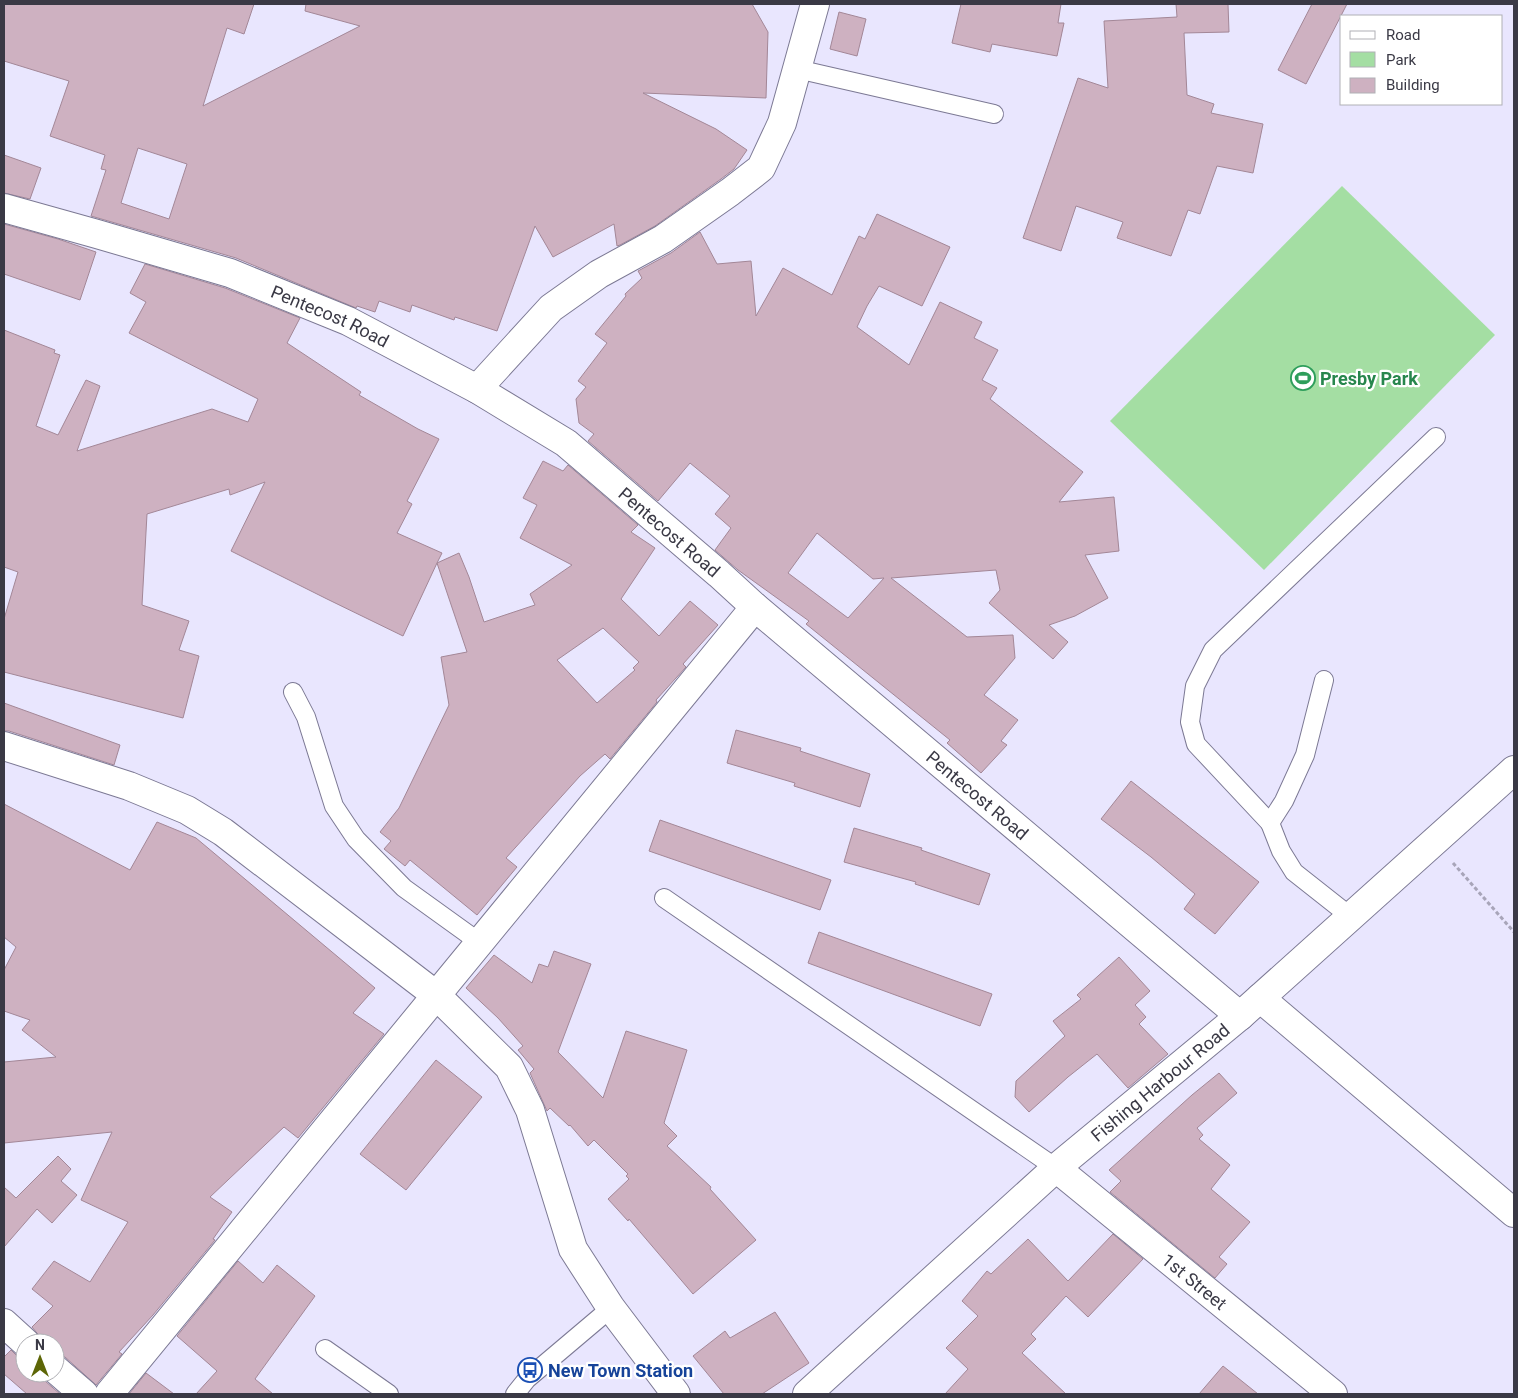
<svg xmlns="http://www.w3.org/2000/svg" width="1518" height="1398" font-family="Roboto,sans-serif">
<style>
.green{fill:#a4dea3}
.building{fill:#ceb1c1;stroke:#a38797;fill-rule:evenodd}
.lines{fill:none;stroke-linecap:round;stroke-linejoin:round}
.service-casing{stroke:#7c7994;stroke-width:20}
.minor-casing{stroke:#7c7994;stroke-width:30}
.tertiary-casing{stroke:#7c7994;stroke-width:30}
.path{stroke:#a8a5b9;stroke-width:3;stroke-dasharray:4 2.5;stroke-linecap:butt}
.service{stroke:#fff;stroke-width:18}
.minor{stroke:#fff;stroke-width:28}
.tertiary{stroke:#fff;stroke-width:28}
.labels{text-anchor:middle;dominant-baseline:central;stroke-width:4.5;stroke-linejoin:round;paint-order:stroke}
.street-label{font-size:18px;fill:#3a3945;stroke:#fff}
.leisure-label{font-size:18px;font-weight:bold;fill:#27864d;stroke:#fff;text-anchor:start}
.transit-label{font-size:18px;font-weight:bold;fill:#164399;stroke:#fff;text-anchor:start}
</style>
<rect width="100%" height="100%" fill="#e9e6fe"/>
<polygon class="green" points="1342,186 1495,335 1264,570 1110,421"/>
<g class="building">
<path d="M 4,4 L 254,4 L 244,34 L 227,28 L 203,106 L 360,26 L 305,11 L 306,4 L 752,4 L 768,32 L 766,98 L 643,93 L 716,129 L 747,150 L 734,169 L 721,179 L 655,226 L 620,245 L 617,246 L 614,224 L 553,257 L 535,226 L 497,331 L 455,317 L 454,320 L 412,305 L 410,312 L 379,301 L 375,312 L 357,306 L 356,308 L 236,258 L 91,216 L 106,170 L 101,169 L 105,155 L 50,136 L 69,81 L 4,61 ZM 138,148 L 187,164 L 169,219 L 121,203 Z"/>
<polygon points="961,4 1061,4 1058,23 1064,23 1057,56 992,44 990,52 952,43"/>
<polygon points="1176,4 1228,4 1229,32 1184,33 1187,95 1214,104 1211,113 1263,124 1253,173 1217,166 1200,214 1188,210 1171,256 1117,238 1123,222 1076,206 1061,251 1023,238 1078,78 1108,88 1104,21 1177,17"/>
<polygon points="1312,4 1347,4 1306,84 1278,70"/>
<polygon points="839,12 866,19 857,56 830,49"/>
<polygon points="4,155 41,168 30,199 4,193"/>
<path d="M 877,214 L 950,247 L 922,306 L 879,286 L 867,306 L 857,327 L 909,365 L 940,302 L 982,322 L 974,338 L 998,350 L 982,380 L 997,388 L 990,399 L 1083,472 L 1059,502 L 1114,497 L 1119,551 L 1085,555 L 1108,598 L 1075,616 L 1049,625 L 1068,642 L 1053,659 L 989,603 L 1000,590 L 996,570 L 891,578 L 967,637 L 1013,635 L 1015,658 L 984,695 L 1018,720 L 1001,741 L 1007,745 L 981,773 L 947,743 L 950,740 L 806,624 L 809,621 L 738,570 L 715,550 L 731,528 L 715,514 L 730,496 L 690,463 L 658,501 L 588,441 L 594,434 L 579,423 L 576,399 L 586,387 L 578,381 L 607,343 L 595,334 L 626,296 L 625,294 L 642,278 L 638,271 L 671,253 L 700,232 L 717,264 L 751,261 L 756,316 L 783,268 L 832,295 L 859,236 L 865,239 ZM 817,533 L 873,579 L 884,578 L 848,618 L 788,573 Z"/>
<polygon points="4,224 58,239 96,252 80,300 4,274"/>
<path d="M 145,264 L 225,288 L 300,318 L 287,343 L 361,392 L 359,395 L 418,429 L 439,439 L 407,501 L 412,504 L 397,533 L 442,553 L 437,563 L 459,553 L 469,577 L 484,622 L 535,605 L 530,594 L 572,565 L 520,538 L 537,505 L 523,498 L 543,461 L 563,471 L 568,465 L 638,525 L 631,532 L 655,548 L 621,599 L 659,636 L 690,601 L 718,625 L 683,664 L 686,667 L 656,700 L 657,702 L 610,759 L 605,754 L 580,776 L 506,858 L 517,867 L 477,915 L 410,860 L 405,866 L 384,849 L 391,841 L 380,832 L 399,808 L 449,705 L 441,657 L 467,652 L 437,563 L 403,636 L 327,599 L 231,551 L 265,482 L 230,495 L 229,489 L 147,514 L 142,605 L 189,621 L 179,650 L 199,656 L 183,718 L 4,672 L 4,619 L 18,572 L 4,567 L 4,330 L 55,350 L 54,353 L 60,355 L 36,426 L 58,435 L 86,380 L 100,386 L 77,451 L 212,409 L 248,422 L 258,399 L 129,333 L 146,302 L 130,293 ZM 603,628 L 639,662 L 633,668 L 635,670 L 597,703 L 557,660 Z"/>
<polygon points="4,703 120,745 114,765 9,731 4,731"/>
<polygon points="736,730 801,748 800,751 870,774 860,807 794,786 795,783 727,763"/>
<polygon points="1131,781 1259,882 1215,934 1184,909 1195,894 1151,857 1101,819"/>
<polygon points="4,804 130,870 157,822 196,838 375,988 353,1013 384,1034 298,1138 284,1127 210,1197 232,1212 213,1239 215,1240 153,1315 119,1352 122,1354 96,1385 65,1357 55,1354 55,1343 41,1343 41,1338 32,1327 53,1306 32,1289 54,1261 90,1282 128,1222 81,1200 112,1132 4,1143 4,1062 56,1057 22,1030 30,1020 4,1011 4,970 16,947 4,937"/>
<polygon points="660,820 831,880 820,910 649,851"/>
<polygon points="854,828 922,848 921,850 990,874 979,905 915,884 916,882 844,862"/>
<polygon points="819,932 992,994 980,1026 808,963"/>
<polygon points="554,951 591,964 558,1052 603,1098 626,1031 687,1050 664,1123 677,1136 667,1146 711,1187 710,1189 756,1240 693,1294 629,1219 628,1221 608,1199 629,1179 626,1176 628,1174 594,1140 588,1146 570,1125 569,1126 550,1108 547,1111 530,1073 534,1069 518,1050 523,1046 498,1018 466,988 494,955 532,983 539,964 548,967"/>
<polygon points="1119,957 1150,991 1135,1005 1146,1017 1139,1024 1168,1054 1128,1088 1097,1054 1068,1077 1029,1112 1015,1097 1016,1081 1065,1036 1053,1021 1081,999 1077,995"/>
<polygon points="436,1060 482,1097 406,1190 360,1154"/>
<polygon points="1219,1073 1237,1093 1197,1128 1203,1135 1199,1139 1230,1165 1211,1189 1250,1222 1219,1257 1227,1264 1215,1278 1110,1192 1121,1181 1109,1170 1192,1095"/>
<polygon points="58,1156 71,1169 61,1181 77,1195 52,1223 37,1209 4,1247 4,1187 16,1198"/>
<polygon points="1113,1234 1143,1259 1088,1317 1066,1296 1031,1334 1036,1339 1022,1353 1066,1394 945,1394 968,1369 946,1348 978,1316 962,1301 987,1271 991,1274 1028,1239 1068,1281"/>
<polygon points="238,1261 263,1283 277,1265 315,1296 255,1379 273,1394 196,1394 217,1371 177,1336"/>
<polygon points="775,1312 809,1363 762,1394 724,1394 693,1356 725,1331 730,1338"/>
<polygon points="11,1350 16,1355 25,1358 25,1373 40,1373 45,1381 60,1394 27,1394 4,1374 4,1357"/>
<polygon points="1223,1366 1258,1394 1199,1394"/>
<polygon points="146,1373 174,1394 129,1394"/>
</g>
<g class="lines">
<defs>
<g id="service">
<polyline points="797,69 994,114"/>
<polyline points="1324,680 1305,755 1284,801 1270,823 1281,851 1294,872 1351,917"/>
<polyline points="293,692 306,717 334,806 356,839 404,888 479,942"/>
<polyline points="1270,823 1196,744 1190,722 1195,686 1213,650 1436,437"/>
<polyline points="664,898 1056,1168"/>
<polyline points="325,1349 389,1394"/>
<polyline points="515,1394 527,1379 611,1308"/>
</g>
<g id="minor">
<path id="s1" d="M 4,208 L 97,234 L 230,273 L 348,321 L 477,389 L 566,443 L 719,574 L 755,607 L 1240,1016"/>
<polyline points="477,389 551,308 599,274 663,239 730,192 761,168 782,123 815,4"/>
<polyline points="4,746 129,786 187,810 223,832 436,995 509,1067 530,1110 573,1249 611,1308 676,1394"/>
<polyline points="1260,998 1514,1213"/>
<path id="s2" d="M 1056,1168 L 1333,1394"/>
<polyline points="4,1323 26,1343"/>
<polyline points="55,1369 84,1394"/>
<polyline points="109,1394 755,607"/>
</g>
<g id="tertiary">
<path id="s3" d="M 807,1394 L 1056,1168 L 1240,1016 L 1514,770"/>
</g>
</defs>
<use href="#service" class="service-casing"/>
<use href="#minor" class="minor-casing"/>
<use href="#tertiary" class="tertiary-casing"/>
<polyline class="path" points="1453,863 1514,932"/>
<use href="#service" class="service"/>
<use href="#minor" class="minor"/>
<use href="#tertiary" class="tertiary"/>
</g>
<defs>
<symbol id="stadium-ring" viewBox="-11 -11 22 22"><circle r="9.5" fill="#fff" stroke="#2e9e5b" stroke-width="1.5"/><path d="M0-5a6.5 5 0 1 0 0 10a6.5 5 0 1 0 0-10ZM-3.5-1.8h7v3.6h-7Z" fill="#2e9e5b"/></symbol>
<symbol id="bus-ring" viewBox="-11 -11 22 22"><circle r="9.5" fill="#fff" stroke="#1a4fb4" stroke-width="1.5"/><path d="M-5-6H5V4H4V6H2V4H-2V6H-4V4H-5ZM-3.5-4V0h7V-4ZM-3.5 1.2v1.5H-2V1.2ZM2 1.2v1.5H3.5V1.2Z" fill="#1a4fb4"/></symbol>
</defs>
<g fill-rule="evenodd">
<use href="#stadium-ring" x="1289" y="364" width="28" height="28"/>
<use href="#bus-ring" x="516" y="1356" width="28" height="28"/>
</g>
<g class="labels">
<g class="street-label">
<text stroke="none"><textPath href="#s1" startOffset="344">Pentecost Road</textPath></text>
<text stroke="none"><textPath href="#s1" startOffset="749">Pentecost Road</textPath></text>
<text stroke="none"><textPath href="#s1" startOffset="1154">Pentecost Road</textPath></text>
<text stroke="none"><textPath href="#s3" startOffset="471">Fishing Harbour Road</textPath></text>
<text stroke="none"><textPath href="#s2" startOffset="179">1st Street</textPath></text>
</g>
<g class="leisure-label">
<text x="1320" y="378">Presby Park</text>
</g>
<g class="transit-label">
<text x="548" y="1370">New Town Station</text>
</g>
</g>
<rect width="1518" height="1398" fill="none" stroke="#3a3945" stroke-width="10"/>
<rect x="1340" y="15" width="162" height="90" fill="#ffffff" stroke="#b0b0b5"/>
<rect x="1350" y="31" width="25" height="8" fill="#ffffff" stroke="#b0b0b5"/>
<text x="1386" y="40" font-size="15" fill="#3a3945">Road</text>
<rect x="1350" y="52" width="25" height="15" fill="#a4dea3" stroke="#b0b0b5"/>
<text x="1386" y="65" font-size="15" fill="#3a3945">Park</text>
<rect x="1350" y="78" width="25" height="15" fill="#ceb1c1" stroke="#b0b0b5"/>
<text x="1386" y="90" font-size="15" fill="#3a3945">Building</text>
<g transform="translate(40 1358)"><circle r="24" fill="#ffffff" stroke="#b0b0b5"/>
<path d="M0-4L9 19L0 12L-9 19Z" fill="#5d6606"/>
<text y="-8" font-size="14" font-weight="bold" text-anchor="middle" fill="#3a3945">N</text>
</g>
</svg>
